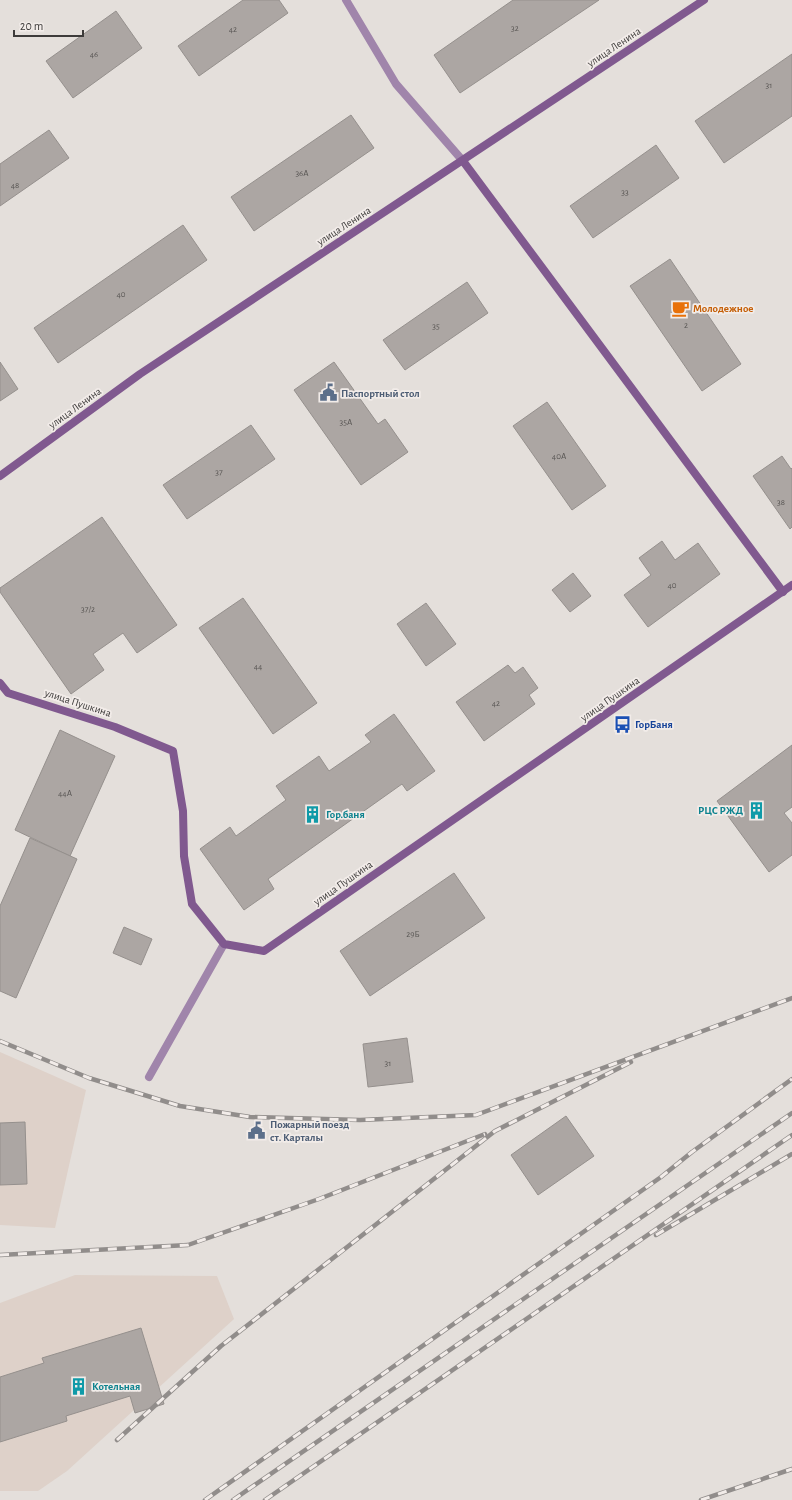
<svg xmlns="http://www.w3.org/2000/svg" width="792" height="1500" font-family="'Alegreya Sans',sans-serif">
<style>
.built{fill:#ded1c9}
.building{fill:#aca6a3;stroke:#95908d}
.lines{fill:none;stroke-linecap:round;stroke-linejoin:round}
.lane{stroke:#a085ab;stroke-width:8}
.street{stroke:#a085ab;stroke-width:8}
.secondary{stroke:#80598f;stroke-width:8}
.rail-casing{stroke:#918d8b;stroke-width:4.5}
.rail{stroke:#f2ece9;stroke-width:3;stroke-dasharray:9;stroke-linecap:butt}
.labels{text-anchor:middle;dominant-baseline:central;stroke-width:3.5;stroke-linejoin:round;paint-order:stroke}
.number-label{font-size:9px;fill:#595654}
.street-label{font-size:11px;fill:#3d3b3a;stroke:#f2ece9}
.food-label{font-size:11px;font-weight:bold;fill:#c56008;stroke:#f2ece9;text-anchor:start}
.service-label{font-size:11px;font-weight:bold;fill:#4e5e75;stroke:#f2ece9;text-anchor:start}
.transit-label{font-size:11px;font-weight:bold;fill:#164399;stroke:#f2ece9;text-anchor:start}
.culture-label{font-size:11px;font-weight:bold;fill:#0d838f;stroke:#f2ece9;text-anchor:start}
</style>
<rect width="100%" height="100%" fill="#e4dfdb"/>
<g class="built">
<polygon points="0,1052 86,1090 55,1228 0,1225"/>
<polygon points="75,1275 217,1276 234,1319 67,1471 38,1491 0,1491 0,1303"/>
</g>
<g class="building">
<polygon points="243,0 279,0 288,13 199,76 178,46"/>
<polygon points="513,0 599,0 460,93 434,55"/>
<polygon points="116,11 142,48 73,98 46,61"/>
<polygon points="792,54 792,116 724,163 695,121"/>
<polygon points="351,115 374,148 254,231 231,197"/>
<polygon points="49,130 69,158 0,206 0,164"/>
<polygon points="656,145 679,178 593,238 570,206"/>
<polygon points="183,225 207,260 58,363 34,328"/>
<polygon points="670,259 741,364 702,391 630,286"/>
<polygon points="467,282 488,313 405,370 383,340"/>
<polygon points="0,362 18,389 0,401"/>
<polygon points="334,362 378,424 385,419 408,452 361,485 294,390"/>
<polygon points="547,402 606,486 572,510 513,426"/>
<polygon points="251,425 275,459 187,519 163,485"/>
<polygon points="782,456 791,469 792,468 792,527 790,529 753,476"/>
<polygon points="102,517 177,625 137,653 123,633 93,654 104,670 71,694 0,592 0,588"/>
<polygon points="662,541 675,560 698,543 720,574 648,627 624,595 651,575 639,558"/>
<polygon points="573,573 591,596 570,612 552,590"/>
<polygon points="243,598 317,703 273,734 199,628"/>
<polygon points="426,603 456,644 426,666 397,624"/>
<polygon points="508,665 515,673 523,667 538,688 529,695 535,704 484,741 456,702"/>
<polygon points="394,714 435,771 407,791 402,784 268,879 274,889 244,910 200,849 230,827 236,836 286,800 276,786 319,756 329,771 371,742 365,735"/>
<polygon points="60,730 115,756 70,856 15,830"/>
<polygon points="792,745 792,807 784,813 792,823 792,855 769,872 717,801"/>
<polygon points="30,838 77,859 16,998 0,991 0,906"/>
<polygon points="454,873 485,918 370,996 340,951"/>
<polygon points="124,927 152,939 141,965 113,953"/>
<polygon points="407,1038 413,1082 368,1087 363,1044"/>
<polygon points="566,1116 594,1156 538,1195 511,1155"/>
<polygon points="25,1122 27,1184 0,1185 0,1123"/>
<polygon points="141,1328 164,1404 135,1413 130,1396 66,1416 67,1421 0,1442 0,1377 44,1363 42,1358"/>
</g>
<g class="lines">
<polyline class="lane" points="149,1077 224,944"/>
<polyline class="street" points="346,0 396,84 463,161"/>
<g class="secondary">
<polyline points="463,161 783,592"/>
<polyline points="0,476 140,374 704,0"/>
<polyline points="0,683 8,693 115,727 173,751 183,811 184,856 192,904 224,944 264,951 792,585"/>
</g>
<defs>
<g id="rail">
<polyline points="0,1041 89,1078 180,1106 250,1117 360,1120 476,1115 792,998"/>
<polyline points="656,1235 792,1154"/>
<polyline points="0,1255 188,1245 319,1199 485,1134"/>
<polyline points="117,1440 221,1346 495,1131 631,1062"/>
<polyline points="205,1500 661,1177 692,1152 792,1079"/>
<polyline points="233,1500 792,1113"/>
<polyline points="265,1500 792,1135"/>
<polyline points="701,1500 792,1469"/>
</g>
</defs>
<use href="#rail" class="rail-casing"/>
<use href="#rail" class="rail"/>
</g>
<defs>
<symbol id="cafe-bare" viewBox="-9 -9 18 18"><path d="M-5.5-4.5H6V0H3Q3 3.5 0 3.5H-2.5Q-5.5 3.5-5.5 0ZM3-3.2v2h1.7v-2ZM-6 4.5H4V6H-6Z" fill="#e8710a" stroke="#f2ece9" stroke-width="2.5" paint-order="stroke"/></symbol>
<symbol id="civic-bare" viewBox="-9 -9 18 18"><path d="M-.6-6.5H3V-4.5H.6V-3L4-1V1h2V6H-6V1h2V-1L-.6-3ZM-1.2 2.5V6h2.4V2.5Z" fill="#5c6f8a" stroke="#f2ece9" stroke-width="2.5" paint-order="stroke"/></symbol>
<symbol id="bus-bare" viewBox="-9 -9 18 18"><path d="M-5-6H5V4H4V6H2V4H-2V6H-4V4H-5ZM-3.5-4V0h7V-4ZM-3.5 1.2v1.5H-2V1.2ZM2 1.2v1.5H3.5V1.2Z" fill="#1a4fb4" stroke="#f2ece9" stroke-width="2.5" paint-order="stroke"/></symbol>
<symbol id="building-bare" viewBox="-9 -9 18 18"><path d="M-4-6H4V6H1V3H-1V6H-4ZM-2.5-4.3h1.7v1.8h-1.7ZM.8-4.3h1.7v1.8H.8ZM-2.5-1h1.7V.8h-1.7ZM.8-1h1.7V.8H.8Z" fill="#0f9aa8" stroke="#f2ece9" stroke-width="2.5" paint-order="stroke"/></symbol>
</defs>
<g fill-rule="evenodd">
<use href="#cafe-bare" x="668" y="296" width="25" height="25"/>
<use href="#civic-bare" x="316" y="380" width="25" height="25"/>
<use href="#bus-bare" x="610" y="712" width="25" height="25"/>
<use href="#building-bare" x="744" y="798" width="25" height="25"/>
<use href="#building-bare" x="300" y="802" width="25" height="25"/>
<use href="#civic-bare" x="244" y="1118" width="25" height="25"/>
<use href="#building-bare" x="66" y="1374" width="25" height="25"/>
</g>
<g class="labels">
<g class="number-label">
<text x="515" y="28">32</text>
<text x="233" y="29">42</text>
<text x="94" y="54">46</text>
<text x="769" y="85">31</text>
<text x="302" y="173">36А</text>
<text x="15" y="185">48</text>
<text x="625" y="192">33</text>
<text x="121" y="294">40</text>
<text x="686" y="325">2</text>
<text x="436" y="326">35</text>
<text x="346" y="422">35А</text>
<text x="559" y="456">40А</text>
<text x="219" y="472">37</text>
<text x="781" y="502">38</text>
<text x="672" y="585">40</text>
<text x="88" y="609">37/2</text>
<text x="258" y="666">44</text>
<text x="496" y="703">42</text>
<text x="65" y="793">44А</text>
<text x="413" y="934">29Б</text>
<text x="388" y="1063">31</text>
</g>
<g class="street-label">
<text transform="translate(614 47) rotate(-34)">улица Ленина</text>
<text transform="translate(344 226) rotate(-33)">улица Ленина</text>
<text transform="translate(75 408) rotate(-36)">улица Ленина</text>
<text transform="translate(610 699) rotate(-35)">улица Пушкина</text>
<text transform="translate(78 703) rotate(18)">улица Пушкина</text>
<text transform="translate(343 883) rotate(-35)">улица Пушкина</text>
</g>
<g class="food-label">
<text x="693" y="308">Молодежное</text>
</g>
<g class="service-label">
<text x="341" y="393">Паспортный стол</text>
<text x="270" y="1124">Пожарный поезд<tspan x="270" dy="13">ст. Карталы</tspan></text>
</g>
<g class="transit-label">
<text x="635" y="724">ГорБаня</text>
</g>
<g class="culture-label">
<text x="743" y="810" text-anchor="end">РЦС РЖД</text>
<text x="326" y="814">Гор.баня</text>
<text x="92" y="1386">Котельная</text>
</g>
</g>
<path d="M14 30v6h69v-6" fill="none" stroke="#3d3b3a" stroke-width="2"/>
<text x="20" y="30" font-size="12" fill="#3d3b3a" stroke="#f2ece9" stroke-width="3" paint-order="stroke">20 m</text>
</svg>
